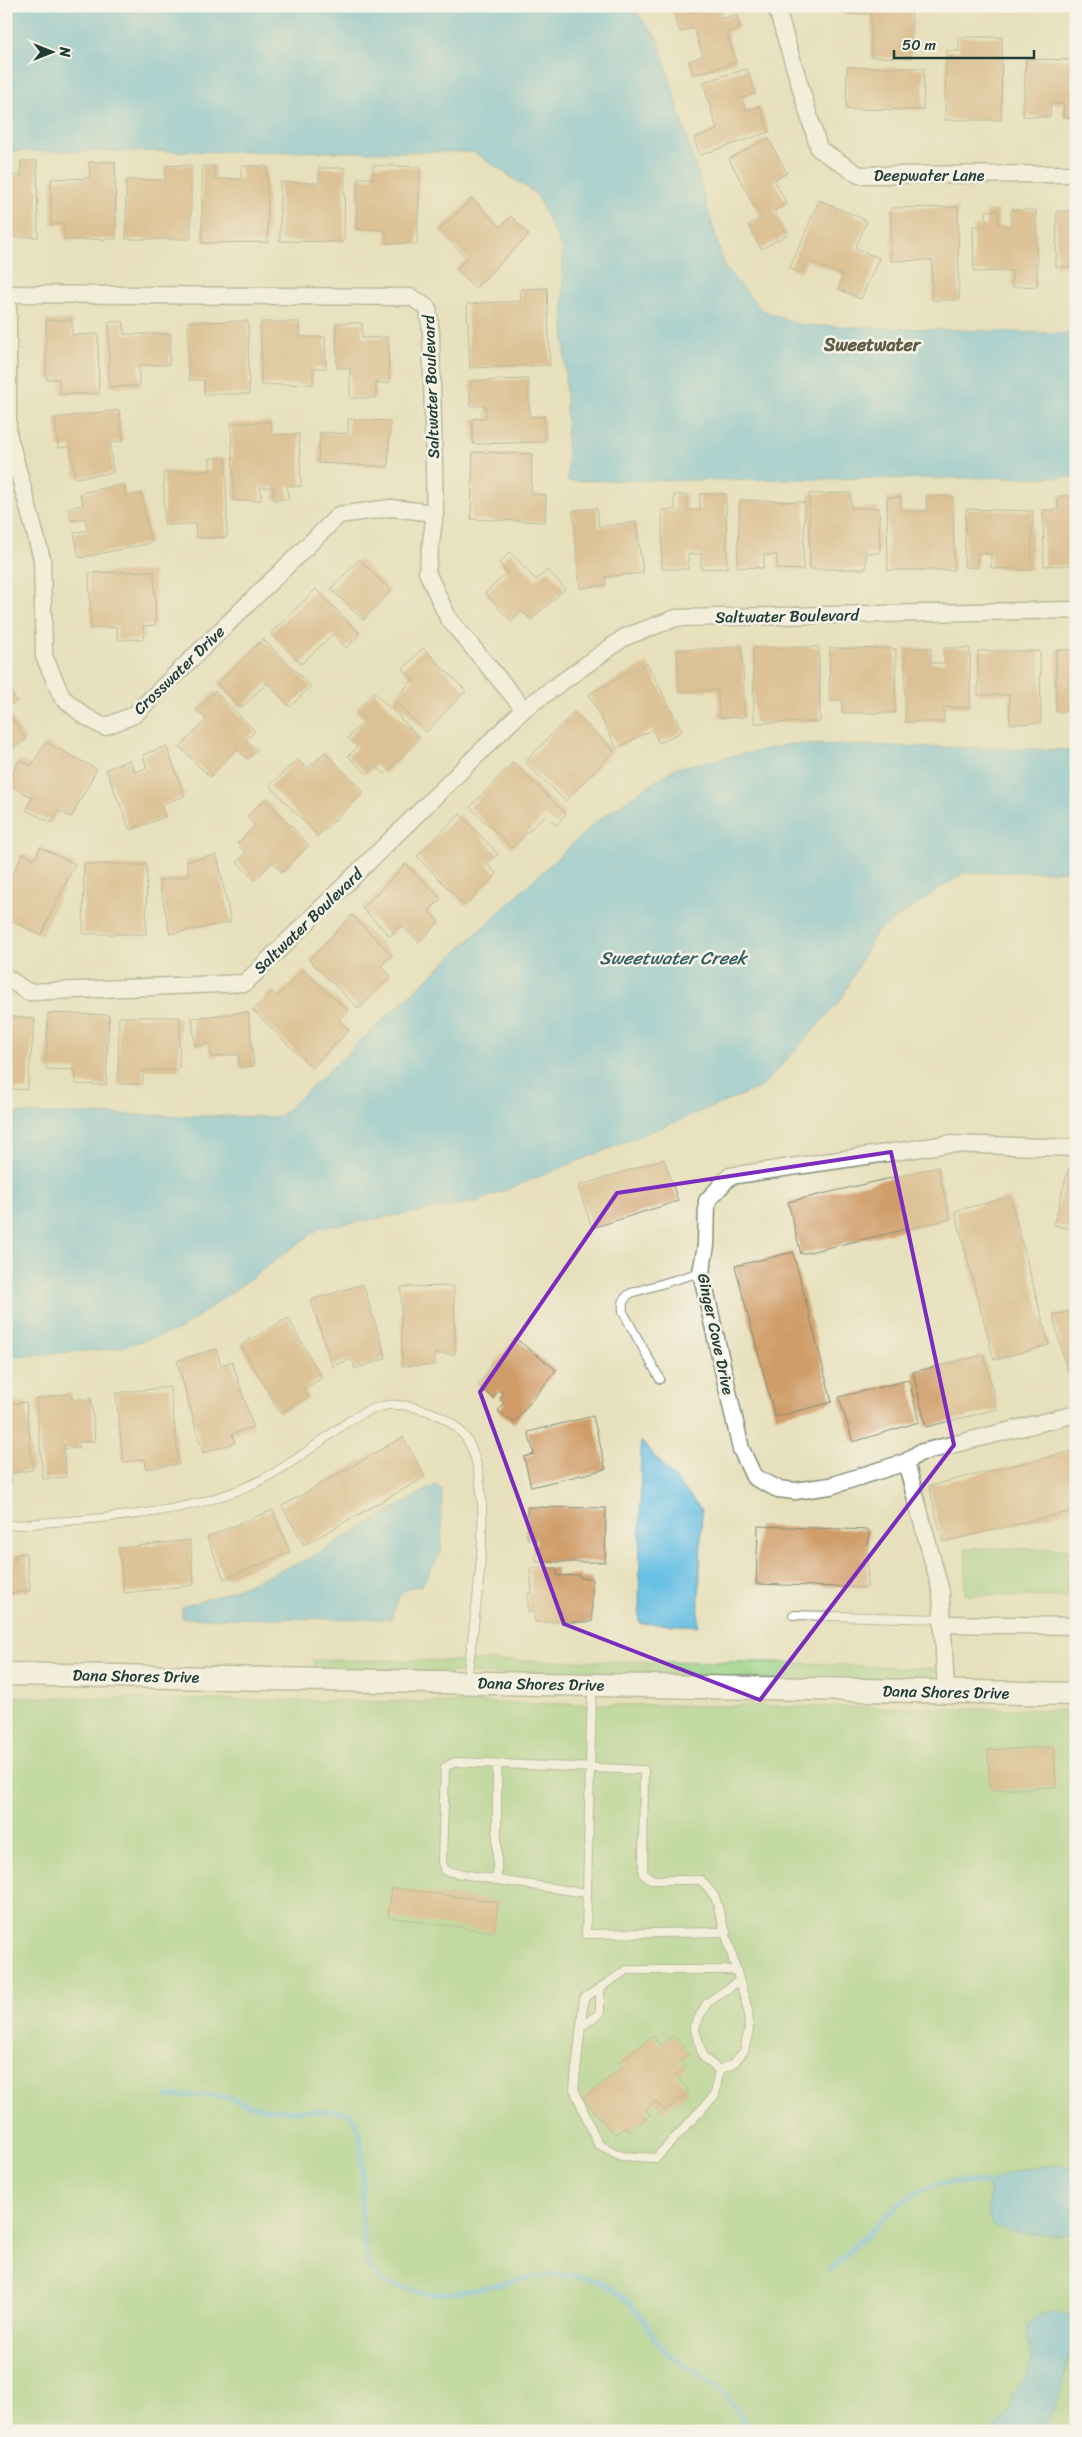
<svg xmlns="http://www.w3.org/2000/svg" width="1082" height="2437" font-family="Sriracha,sans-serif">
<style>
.green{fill:#97d083;stroke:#5b865c}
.water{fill:#67c0e4;stroke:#437e8c}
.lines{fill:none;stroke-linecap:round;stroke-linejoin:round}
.stream{stroke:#67c0e4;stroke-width:5.5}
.building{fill:#d09d69}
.lane-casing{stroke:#838e78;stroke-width:10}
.street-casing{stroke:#838e78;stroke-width:19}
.secondary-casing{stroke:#838e78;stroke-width:25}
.lane{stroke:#fff;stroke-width:8}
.street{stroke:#fff;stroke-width:16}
.secondary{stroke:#fff;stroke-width:22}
.marked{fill:none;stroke:#7b2cbf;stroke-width:4;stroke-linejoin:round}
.labels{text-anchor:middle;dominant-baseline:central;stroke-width:5;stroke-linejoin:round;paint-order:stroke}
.street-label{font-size:16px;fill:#1f3d34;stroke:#f7f3e8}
.neighbourhood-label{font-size:18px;font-weight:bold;fill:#5d5f47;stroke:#f7f3e8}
.water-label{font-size:18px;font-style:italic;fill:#315e60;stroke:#f7f3e8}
</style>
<rect width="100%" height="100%" fill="#f7f3e8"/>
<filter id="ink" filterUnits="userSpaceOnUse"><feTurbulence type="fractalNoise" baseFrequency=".02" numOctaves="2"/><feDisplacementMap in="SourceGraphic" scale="10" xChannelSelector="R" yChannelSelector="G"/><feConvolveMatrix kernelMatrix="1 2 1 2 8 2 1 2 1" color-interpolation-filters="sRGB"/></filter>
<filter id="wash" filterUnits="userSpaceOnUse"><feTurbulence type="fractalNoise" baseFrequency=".0096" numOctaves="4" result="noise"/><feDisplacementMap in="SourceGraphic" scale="20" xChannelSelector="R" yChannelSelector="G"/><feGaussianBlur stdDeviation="1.12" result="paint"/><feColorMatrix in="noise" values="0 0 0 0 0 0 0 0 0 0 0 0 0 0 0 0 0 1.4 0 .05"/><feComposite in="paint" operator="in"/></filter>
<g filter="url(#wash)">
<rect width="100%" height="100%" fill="#e7e0bc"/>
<g class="green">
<polygon points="966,1548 1068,1549 1067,1597 965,1595"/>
<polygon points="313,1660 774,1662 935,1669 935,1682 315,1670"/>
<polygon points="6,1697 1076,1710 1076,2431 6,2431"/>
</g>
<g class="water">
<polygon points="6,6 631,6 658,39 725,268 762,310 800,325 1076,334 1076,477 568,481 562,249 536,194 474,152 6,151"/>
<polygon points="791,744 1076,750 1076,871 963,873 875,933 841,1000 762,1087 476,1202 320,1228 179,1330 114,1349 6,1357 6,1113 279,1117 599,819 675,768"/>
<polygon points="641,1441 702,1510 698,1626 639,1623"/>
<path d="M 435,1485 L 442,1490 L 441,1552 L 422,1585 C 398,1590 398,1597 391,1619 L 182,1618 L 182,1607 L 228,1592 L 308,1559 Z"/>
<path d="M 1060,2165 L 1076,2169 L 1076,2232 C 1063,2237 999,2235 992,2223 C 985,2211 988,2196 991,2184 C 1011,2169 1035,2166 1060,2165 Z"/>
<path d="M 1053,2312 L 1070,2315 C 1072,2318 1075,2321 1076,2325 C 1078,2336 1073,2344 1070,2355 C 1061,2386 1061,2403 1041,2431 L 990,2431 C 1000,2424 1008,2416 1012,2404 C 1013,2399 1012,2393 1015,2389 C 1019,2382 1026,2377 1029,2370 C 1038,2352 1008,2317 1053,2312 Z"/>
</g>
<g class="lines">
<g class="stream">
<path d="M 167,2096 L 208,2095 L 231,2098 L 246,2104 L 271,2110 L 347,2112 C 380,2129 343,2253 380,2280 C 387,2285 397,2285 405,2288 C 414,2290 421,2293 430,2294 C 486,2295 548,2260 602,2283 C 621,2292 637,2309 648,2327 C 654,2336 658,2347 668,2354 C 702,2378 732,2387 746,2431"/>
<path d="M 829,2271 C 855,2247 903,2191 937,2184 C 955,2180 973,2181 991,2184"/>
</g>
</g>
<g id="blocks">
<g class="building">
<polygon points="671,6 687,6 689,13 718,6 722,19 736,14 740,28 727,33 736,62 693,75 689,61 703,56 694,28 680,32"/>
<polygon points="844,6 912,6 911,58 871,57 871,14 844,14"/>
<polygon points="959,37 1002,37 1001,120 945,120 946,51 959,51"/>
<polygon points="1026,59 1076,60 1076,118 1063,117 1064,104 1051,103 1050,117 1023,116"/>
<polygon points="847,67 924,68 923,110 846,109"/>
<polygon points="747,69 756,93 742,98 746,110 760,106 769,132 700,155 694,138 717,130 703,82"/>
<polygon points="768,138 787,173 774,180 787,204 774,211 787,235 761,249 748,225 761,218 729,159"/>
<polygon points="21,161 37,161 38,237 6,237 6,176 21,176"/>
<polygon points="89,162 115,162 116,239 65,240 64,224 51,225 51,179 90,178"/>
<polygon points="191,165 191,239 126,239 126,180 165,180 165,166"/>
<polygon points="373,165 420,167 417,244 386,243 386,230 356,229 358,178 373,178"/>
<polygon points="202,166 215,166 215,179 241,179 241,166 267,166 268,242 202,243"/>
<polygon points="319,168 345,168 344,242 280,241 280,182 319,183"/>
<polygon points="472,198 500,227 511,216 529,235 475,288 456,269 467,259 439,230"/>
<polygon points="819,200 867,221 855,248 879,258 861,299 838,289 843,275 807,260 801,273 790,268"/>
<polygon points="958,207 959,300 932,300 932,260 891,261 891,208"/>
<polygon points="998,210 999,226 1011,226 1011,210 1036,210 1037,286 1012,287 1012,271 974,272 973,226 986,226 986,211"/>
<polygon points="1057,211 1076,211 1076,267 1056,267"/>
<polygon points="547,288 550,365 470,368 467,304 521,301 520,289"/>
<polygon points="46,320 72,320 72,335 98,334 99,394 60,394 59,379 46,379"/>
<polygon points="248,321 249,394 204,394 204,380 189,380 188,322"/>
<polygon points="109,322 124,322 124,334 171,334 169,365 139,365 139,386 109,387"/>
<polygon points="261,322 299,322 300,337 325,337 326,368 313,368 313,384 261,385"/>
<polygon points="336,323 362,323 362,338 388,337 389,383 376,383 376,398 350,398 350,368 337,368"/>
<polygon points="528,379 530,417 544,416 545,442 473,444 472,419 486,418 486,406 471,406 470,381"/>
<polygon points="119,410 123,441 110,443 113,473 75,478 71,447 58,448 55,418"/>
<polygon points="348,419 390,421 388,467 318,463 320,432 348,434"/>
<polygon points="271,422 272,435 299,434 301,486 287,486 288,499 274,500 274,487 260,487 261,500 234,501 231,423"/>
<polygon points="473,452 532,454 531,494 546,495 545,522 471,519"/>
<polygon points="210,458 226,458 227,537 196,538 195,524 164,525 164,472 210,471"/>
<polygon points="124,484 126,496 141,493 151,543 79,558 74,533 88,530 85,518 71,521 68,508 83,505 80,493"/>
<polygon points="851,493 851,508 879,508 880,553 866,553 866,569 810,569 809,494"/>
<polygon points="700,494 726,494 727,568 701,569 701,554 688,554 688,569 662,569 662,510 675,510 674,495 687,495 687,510 700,510"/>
<polygon points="926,496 953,496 954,570 888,570 887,497 901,497 901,511 927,511"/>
<polygon points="1058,496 1076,496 1076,565 1044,566 1043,510 1058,510"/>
<polygon points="740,500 805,502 803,570 777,569 777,555 764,555 763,568 737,567"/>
<polygon points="597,508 599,527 636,522 643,573 605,577 606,585 580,588 573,510"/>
<polygon points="966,509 1033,511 1031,570 991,568 991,554 978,553 977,568 964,567"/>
<polygon points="510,552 536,580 548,570 565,589 531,620 522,611 511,621 485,593 508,572 499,563"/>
<polygon points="359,559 391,591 363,620 331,589"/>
<polygon points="154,571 156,625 143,626 144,639 118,640 117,627 91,628 89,573"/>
<polygon points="316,589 360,634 346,648 333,634 301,664 271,633"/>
<polygon points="263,639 311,686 290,707 267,683 241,708 217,684"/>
<polygon points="742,647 745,717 719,718 718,690 679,692 677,650"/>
<polygon points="819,647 820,722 754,723 753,648"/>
<polygon points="423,648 466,691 426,732 393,700 413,680 403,669"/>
<polygon points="830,648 896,649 895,713 842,713 842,700 829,700"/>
<polygon points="905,648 931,648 931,663 944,663 944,648 970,648 970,708 944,707 944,722 905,722"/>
<rect x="1056" y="650" width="20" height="61"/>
<polygon points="978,651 1040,651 1041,723 1010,724 1009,695 978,695"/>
<polygon points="647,663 682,731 659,743 652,730 617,748 589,694"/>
<polygon points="6,683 17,701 6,707"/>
<polygon points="215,691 255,731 246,740 257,750 247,759 237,749 210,777 180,747 207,719 197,710"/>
<polygon points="374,692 420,738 385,774 375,765 367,774 348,756 357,747 348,738 365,720 356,711"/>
<polygon points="6,708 26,740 6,752"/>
<polygon points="574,712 614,751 565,801 525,762"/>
<polygon points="45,742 97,769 71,817 58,811 52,823 26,810 32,797 7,784 19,760 32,766"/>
<polygon points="166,746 185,796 161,805 165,817 130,830 106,769 130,760 135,772 147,768 143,755"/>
<polygon points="325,752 364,792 318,836 270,786 297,759 307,769"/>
<polygon points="513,762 566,814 556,825 545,815 512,848 470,807"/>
<polygon points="265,799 309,845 282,872 273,862 255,880 237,862 246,853 237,844 255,826 247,817"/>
<polygon points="460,814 498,854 487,864 497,874 465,906 417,856"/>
<polygon points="40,847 75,864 41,935 6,918 6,887 23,853 35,859"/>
<polygon points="217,855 231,922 170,934 159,881 189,875 186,861"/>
<polygon points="84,864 147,865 146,934 83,934"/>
<polygon points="406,864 441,899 429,911 439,922 419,942 401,925 390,936 362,908"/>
<polygon points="352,915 392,955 381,966 391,976 359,1009 309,960"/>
<polygon points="304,970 348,1011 339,1020 349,1030 312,1068 253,1010 272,991 277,996"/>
<polygon points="248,1012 254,1066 240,1068 238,1054 211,1057 209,1044 195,1046 192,1018"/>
<polygon points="48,1013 109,1015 106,1085 76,1084 76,1070 46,1069"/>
<polygon points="6,1016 35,1019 27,1090 6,1088"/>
<polygon points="119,1017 180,1017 179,1070 143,1070 143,1084 118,1084"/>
<polygon points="664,1159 678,1201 592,1228 578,1186"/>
<polygon points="938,1167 950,1219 801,1254 788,1202"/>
<polygon points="1068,1169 1076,1171 1076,1230 1054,1225"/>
<polygon points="1010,1197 1049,1345 994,1360 955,1211"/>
<polygon points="793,1252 832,1402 775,1417 735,1266"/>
<polygon points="363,1284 386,1358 355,1369 352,1359 332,1366 311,1300"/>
<polygon points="454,1286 455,1354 434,1354 434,1365 402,1366 401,1287"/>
<polygon points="1076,1310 1076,1369 1067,1371 1053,1315"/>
<polygon points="288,1318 322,1378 304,1389 309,1398 280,1413 241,1345"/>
<polygon points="515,1338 556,1370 514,1423 498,1411 505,1402 500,1398 503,1394 499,1390 493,1398 478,1385"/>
<polygon points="216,1349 221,1365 232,1361 253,1427 232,1434 235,1443 203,1453 177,1361"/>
<polygon points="984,1355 997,1409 926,1427 913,1372"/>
<polygon points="909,1380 919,1422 853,1442 839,1397"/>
<polygon points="170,1387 179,1464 146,1469 145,1459 123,1462 116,1393"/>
<polygon points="71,1393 72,1400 91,1398 95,1441 78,1442 79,1448 65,1449 65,1444 63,1445 66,1477 43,1479 36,1399"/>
<polygon points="26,1402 33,1470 11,1473 12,1482 6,1483 6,1404"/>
<polygon points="593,1416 606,1469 531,1487 524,1457 534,1454 528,1432"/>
<polygon points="403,1437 425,1477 304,1545 282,1506"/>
<polygon points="1076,1450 1076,1510 943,1542 929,1486"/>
<polygon points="527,1507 606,1508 605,1562 536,1562 536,1539 527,1539"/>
<polygon points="273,1510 290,1552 224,1579 207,1537"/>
<polygon points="758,1526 869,1530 867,1588 756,1584"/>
<polygon points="190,1540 194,1585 124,1593 119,1548"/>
<polygon points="26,1553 30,1591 8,1594 6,1564 15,1563 14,1555"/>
<polygon points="530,1568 557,1568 557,1576 580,1575 580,1578 592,1578 592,1622 535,1622 535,1612 528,1612 528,1593 532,1593"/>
<polygon points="1054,1747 1056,1787 990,1790 988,1750"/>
<polygon points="392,1888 498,1902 494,1932 388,1917"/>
<polygon points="673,2035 689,2054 680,2061 686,2068 676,2075 689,2091 664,2111 656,2101 646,2109 650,2115 629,2132 625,2127 614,2135 583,2098 623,2067 619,2062 653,2036 660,2045"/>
</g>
</g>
</g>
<g filter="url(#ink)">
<use href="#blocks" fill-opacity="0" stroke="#838e78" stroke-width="1"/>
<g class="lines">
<defs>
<g id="lane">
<path d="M 660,1379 L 623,1312 C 622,1303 623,1298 631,1293 L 701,1272"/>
<path d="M 6,1526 C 89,1518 186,1518 261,1480 C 284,1469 306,1452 327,1437 C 343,1425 359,1412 379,1407 C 394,1402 412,1406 427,1411 C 443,1416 462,1428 470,1445 C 496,1500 474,1618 467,1680"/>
<polyline points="793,1615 942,1619"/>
<polyline points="592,1687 586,1934 726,1932"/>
<polyline points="497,1764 497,1880 445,1871 442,1862 445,1767 455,1762 644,1770 643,1874 653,1880 701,1880 715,1897 748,2010 749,2029 744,2051 733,2064 719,2070 703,2057 694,2026 707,2003 739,1981"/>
<polyline points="497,1880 586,1893"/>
<polyline points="582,2026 600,2013 600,1988"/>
<polyline points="719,2070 715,2095 656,2158 621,2156 598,2144 574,2089 584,1998 627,1970 736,1970"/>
</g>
<g id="street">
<polyline points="776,6 819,149 859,175 1076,174"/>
<polyline points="6,294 411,297 428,308 431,333 435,513 427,572 448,618 524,709"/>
<polyline points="8,294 8,433 42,559 44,656 62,697 83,715 104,727 134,715 339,515 391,508 435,513"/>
<polyline points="6,977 28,992 245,983 524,709 625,637 676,618 1076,610"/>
<polyline points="1076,1148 948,1144 730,1176 707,1201 706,1246 701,1272 741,1449 754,1477 778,1489 795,1491 830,1486 906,1462 919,1453 1076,1414"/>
<polyline points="906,1462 941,1592 946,1692"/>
<polyline points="943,1624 1076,1626"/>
</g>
<polyline id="secondary" points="6,1674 1076,1694"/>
</defs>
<use href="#lane" class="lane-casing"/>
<use href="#street" class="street-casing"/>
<use href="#secondary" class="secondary-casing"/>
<use href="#lane" class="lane"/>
<use href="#street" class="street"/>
<use href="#secondary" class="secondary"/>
</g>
</g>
<path d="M0 0H1082V2437H0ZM 891,1152 L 954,1445 L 760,1700 L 564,1624 L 480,1392 L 617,1193 Z" fill="#e7e0bc" fill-opacity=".55" fill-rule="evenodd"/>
<path class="marked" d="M 891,1152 L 954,1445 L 760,1700 L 564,1624 L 480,1392 L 617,1193 Z"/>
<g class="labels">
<g class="street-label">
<text x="929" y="175">Deepwater Lane</text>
<text transform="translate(431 387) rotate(-92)">Saltwater Boulevard</text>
<text transform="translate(787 616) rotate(-1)">Saltwater Boulevard</text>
<text transform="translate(179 670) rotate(-44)">Crosswater Drive</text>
<text transform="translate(308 921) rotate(-44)">Saltwater Boulevard</text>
<text transform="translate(716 1334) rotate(78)">Ginger Cove Drive</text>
<text transform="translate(136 1676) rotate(1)">Dana Shores Drive</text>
<text transform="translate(541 1684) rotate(1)">Dana Shores Drive</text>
<text transform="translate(946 1692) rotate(1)">Dana Shores Drive</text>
</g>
<g class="neighbourhood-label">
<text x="872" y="345">Sweetwater</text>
</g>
<g class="water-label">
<text x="673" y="958">Sweetwater Creek</text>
</g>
</g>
<rect width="1082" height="2437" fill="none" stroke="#f7f3e8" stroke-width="25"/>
<g transform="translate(52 52) rotate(90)" stroke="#f7f3e8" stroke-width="4" paint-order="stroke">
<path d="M0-4L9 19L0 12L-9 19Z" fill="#1f3d34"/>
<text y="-8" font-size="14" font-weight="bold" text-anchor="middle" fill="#1f3d34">N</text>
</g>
<path d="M894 50v8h140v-8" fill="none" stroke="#1f3d34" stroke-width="2.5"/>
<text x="902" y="50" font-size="15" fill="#1f3d34" stroke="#f7f3e8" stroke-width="4" paint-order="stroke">50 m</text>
</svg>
